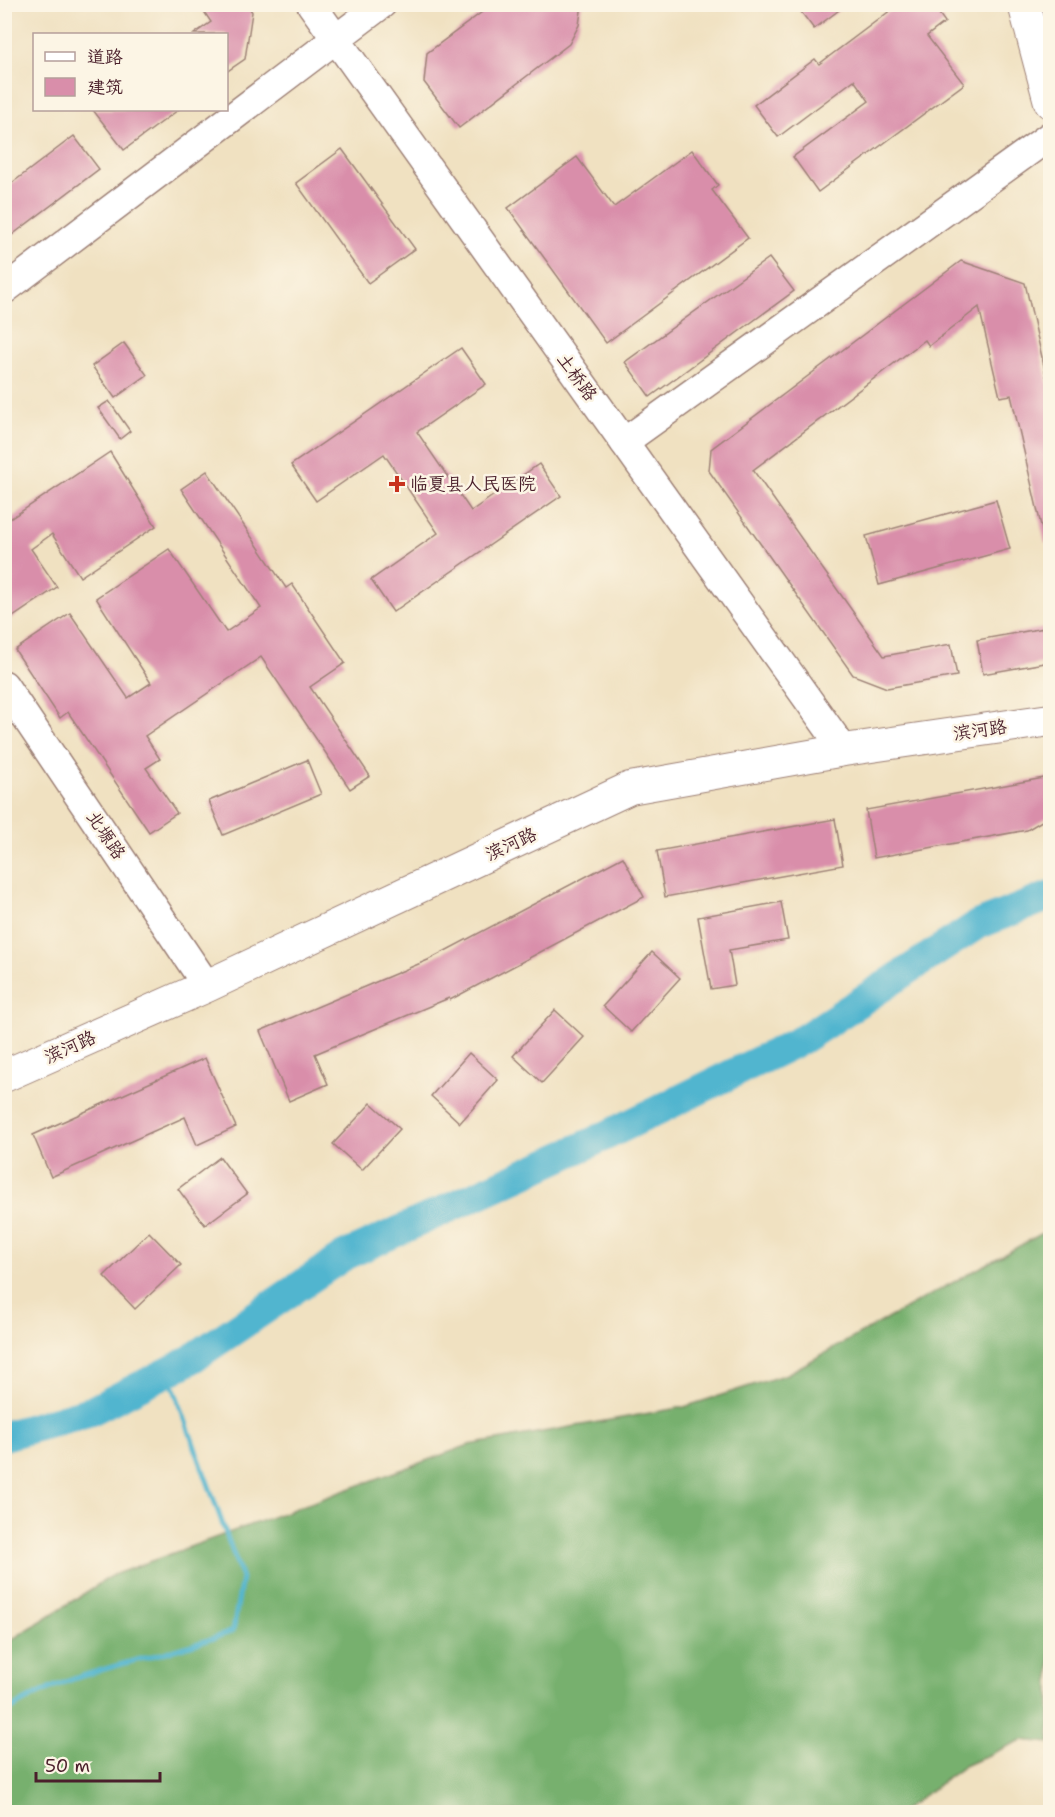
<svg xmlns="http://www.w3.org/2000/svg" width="1055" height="1817" font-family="'Shantell Sans','LXGW WenKai TC',sans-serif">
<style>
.forest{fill:#77b06e;stroke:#60684c;stroke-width:1.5}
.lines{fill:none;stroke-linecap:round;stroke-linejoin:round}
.stream{stroke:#51b5cf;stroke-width:5}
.river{stroke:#51b5cf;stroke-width:30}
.building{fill:#d98eaa}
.secondary-casing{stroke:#9d8076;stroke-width:31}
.primary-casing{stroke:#9d8076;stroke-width:34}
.secondary{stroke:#fff;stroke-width:28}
.primary{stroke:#fff;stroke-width:32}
.poi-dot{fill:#c8321e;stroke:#fcf5e5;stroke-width:2}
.labels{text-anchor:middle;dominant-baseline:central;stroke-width:5;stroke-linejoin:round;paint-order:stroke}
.street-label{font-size:18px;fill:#4a1f2b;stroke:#fcf5e5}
.poi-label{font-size:18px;fill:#4a1f2b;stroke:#fcf5e5;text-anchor:start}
</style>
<rect width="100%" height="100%" fill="#fcf5e5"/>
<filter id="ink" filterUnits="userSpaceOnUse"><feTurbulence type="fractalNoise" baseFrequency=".0167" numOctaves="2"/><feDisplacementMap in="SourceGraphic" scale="12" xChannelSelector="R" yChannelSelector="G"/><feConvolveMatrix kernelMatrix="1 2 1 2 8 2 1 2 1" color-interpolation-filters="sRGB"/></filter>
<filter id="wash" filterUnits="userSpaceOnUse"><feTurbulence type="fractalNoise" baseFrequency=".008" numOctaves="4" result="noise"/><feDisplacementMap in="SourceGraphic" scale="24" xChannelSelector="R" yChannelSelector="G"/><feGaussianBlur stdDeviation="1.35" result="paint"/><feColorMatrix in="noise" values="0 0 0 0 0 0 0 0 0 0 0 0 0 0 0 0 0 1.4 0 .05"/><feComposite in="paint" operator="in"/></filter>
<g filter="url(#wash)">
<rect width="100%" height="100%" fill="#f0e1c1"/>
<polygon class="forest" points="1050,1229 1050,1743 1022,1740 964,1766 901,1812 5,1812 5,1644 113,1575 469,1445 684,1407 787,1374"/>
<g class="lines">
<path class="stream" d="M 4,1714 C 72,1666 158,1661 233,1631 L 242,1578 L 168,1372"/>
<polyline class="river" points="4,1436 91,1411 187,1362 344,1256 591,1143 803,1039 977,925 1050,896"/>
</g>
<g id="blocks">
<g class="building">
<polygon points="199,4 247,4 252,12 245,59 226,72 226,34 194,34 211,22"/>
<polygon points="493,4 582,4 579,25 569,44 459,128 424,82 427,53"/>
<polygon points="795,4 847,4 814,29"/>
<polygon points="899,4 932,4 945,22 927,36 964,84 818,192 793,157 869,101 854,80 778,137 754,105 815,59 819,64"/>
<polygon points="93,110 178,110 124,150"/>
<polygon points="74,136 99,169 4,241 4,189"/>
<polygon points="342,149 415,249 368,283 296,183"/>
<polygon points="692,150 718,185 712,190 748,238 606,343 508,208 577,157 614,207"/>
<polygon points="769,258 794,291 650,397 625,362"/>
<polygon points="961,261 1025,283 1050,392 1050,543 1045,543 1011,395 1000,397 979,307 929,346 925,340 753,470 884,656 951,644 957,676 887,688 853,675 709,471 711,449"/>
<polygon points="124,343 147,375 115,398 92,366"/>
<polygon points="461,348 486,384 417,432 471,511 539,464 561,496 393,612 371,580 438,533 384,454 316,501 291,465"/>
<polygon points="109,401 130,431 120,439 98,408"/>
<polygon points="110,452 156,526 80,577 52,534 31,549 57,587 4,623 4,523"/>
<polygon points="207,471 286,588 292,584 345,663 310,687 370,776 350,789 261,657 145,736 160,759 146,768 177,813 149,832 68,712 60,718 15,650 70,613 128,698 151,683 96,598 169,549 226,632 261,608 181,489"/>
<polygon points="996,500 1010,549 879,585 866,536"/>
<polygon points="1050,627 1050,662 983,674 977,640"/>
<polygon points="307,760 321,794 223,835 209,801"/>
<polygon points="1050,777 1050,816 1027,830 874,858 866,810"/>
<polygon points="835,819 843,865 665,897 657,851"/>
<polygon points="623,857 644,897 450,1000 449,998 315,1054 328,1084 289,1101 260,1031 428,960"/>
<polygon points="781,902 788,940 729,950 735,985 711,989 698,917"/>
<polygon points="652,952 680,978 631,1032 603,1006"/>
<polygon points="555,1010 584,1037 542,1083 513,1056"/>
<polygon points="469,1053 498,1080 460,1123 431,1096"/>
<polygon points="205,1058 236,1127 197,1145 185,1117 51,1177 33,1135"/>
<polygon points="371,1103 400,1129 362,1170 333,1144"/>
<polygon points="220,1157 247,1194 205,1225 178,1189"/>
<polygon points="149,1232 181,1265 135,1309 104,1276"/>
</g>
</g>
</g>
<g filter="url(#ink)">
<use href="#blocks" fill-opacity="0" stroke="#9d8076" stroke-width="1.5"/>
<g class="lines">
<defs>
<g id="secondary">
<polyline points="311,4 844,750"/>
<polyline points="4,290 382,4"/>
<polyline points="624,442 1050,136"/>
<polyline points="4,685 207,986"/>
</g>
<g id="primary">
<polyline points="1024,4 1050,102"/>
<polyline points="4,1076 207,986 630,788 844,750 1050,720"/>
</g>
</defs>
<use href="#secondary" class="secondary-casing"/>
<use href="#primary" class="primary-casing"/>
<use href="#secondary" class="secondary"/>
<use href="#primary" class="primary"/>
</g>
</g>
<path class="poi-dot" d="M394 475h6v6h6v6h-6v6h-6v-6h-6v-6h6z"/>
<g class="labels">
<g class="street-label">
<text transform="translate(577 377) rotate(54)">土桥路</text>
<text transform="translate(980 730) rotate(-8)">滨河路</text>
<text transform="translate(106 835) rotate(56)">北塬路</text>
<text transform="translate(511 844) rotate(-25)">滨河路</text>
<text transform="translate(70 1047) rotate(-24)">滨河路</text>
</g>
<g class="poi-label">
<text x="410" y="484">临夏县人民医院</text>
</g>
</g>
<rect width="1055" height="1817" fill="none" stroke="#fcf5e5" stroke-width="24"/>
<rect x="33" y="33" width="195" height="78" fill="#fcf5e5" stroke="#b59f9b" stroke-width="1.5"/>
<rect x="45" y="52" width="30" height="9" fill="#ffffff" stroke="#b59f9b" stroke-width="1.5"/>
<text x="87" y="63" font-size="18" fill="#4a1f2b">道路</text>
<rect x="45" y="78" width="30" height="18" fill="#d98eaa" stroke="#b59f9b" stroke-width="1.5"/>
<text x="87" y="93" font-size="18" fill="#4a1f2b">建筑</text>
<path d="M36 1772v9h124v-9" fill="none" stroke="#4a1f2b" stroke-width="3"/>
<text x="45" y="1772" font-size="18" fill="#4a1f2b" stroke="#fcf5e5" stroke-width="4.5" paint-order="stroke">50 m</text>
</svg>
